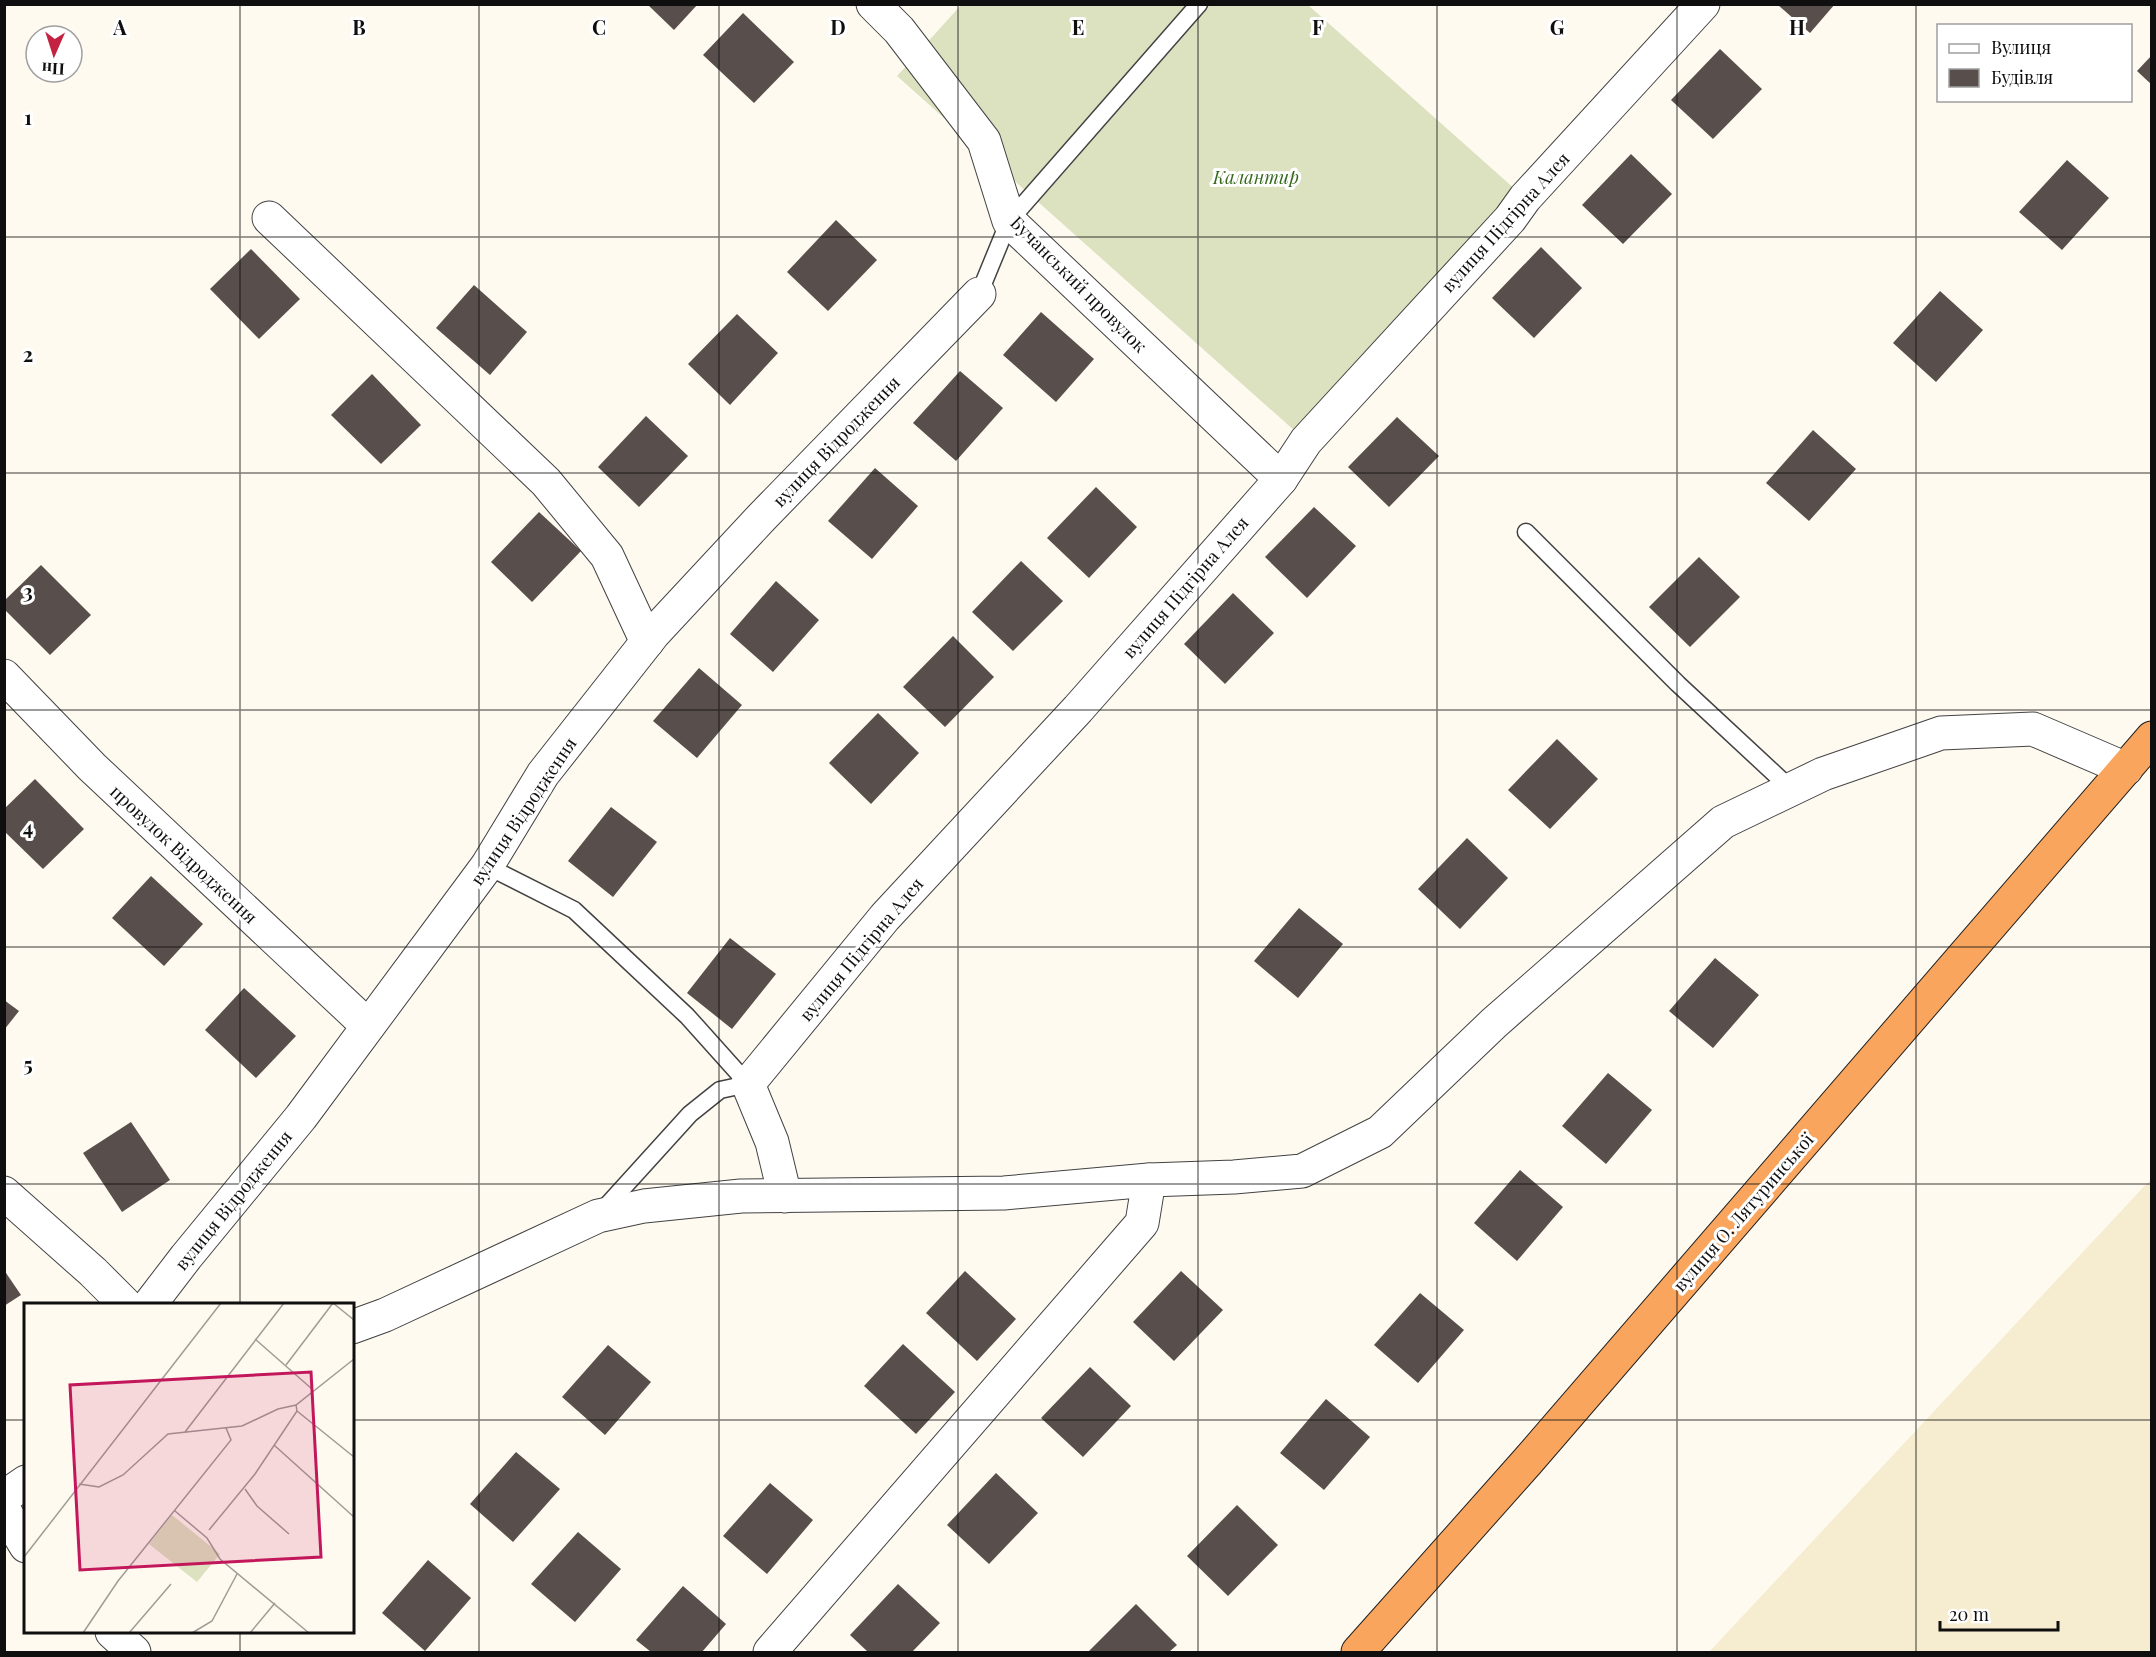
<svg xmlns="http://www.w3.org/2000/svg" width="2156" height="1657" font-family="'Playfair Display',serif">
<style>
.farmland{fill:#f6edd0}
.cemetery{fill:#dce2c0}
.building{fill:#584e4b}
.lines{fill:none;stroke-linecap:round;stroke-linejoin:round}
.service-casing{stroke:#424242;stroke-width:19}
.minor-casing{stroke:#424242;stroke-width:35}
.trunk-casing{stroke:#202020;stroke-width:35}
.service{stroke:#fff;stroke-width:16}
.minor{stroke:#fff;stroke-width:33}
.trunk{stroke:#f9a55d;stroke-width:33}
.grid{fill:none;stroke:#0f0f0f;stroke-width:1.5;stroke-opacity:0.55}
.labels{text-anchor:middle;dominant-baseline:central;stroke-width:6;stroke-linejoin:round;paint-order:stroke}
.park-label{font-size:18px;font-style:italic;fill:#37691d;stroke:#fff}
.street-label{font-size:18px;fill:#0f0f0f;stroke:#fff}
.inset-road{fill:none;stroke:#9f9c96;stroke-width:1.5}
.view{fill:#c2185b;fill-opacity:0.15;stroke:#c2185b;stroke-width:3}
.inset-edge{fill:none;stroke:#0f0f0f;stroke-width:3}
.grid-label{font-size:20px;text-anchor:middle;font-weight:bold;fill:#0f0f0f;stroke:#fff;stroke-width:6;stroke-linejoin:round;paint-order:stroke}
</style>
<rect width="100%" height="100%" fill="#fffaf0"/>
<polygon class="farmland" points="2151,1179 2151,1652 1709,1652"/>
<polygon class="cemetery" points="961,5 1308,5 1525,198 1306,441 897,76"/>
<g class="building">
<polygon points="647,4 698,4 674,30"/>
<polygon points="1777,4 1835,4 1810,33"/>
<polygon points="743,13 794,62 754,103 703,55"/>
<polygon points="1720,49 1762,89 1713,139 1671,100"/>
<polygon points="2152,55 2152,85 2137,71"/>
<polygon points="1631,154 1672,194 1623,244 1582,205"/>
<polygon points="2067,160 2109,198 2062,250 2019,212"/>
<polygon points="836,220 877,260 828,311 787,272"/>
<polygon points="1541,247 1582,288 1534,338 1492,298"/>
<polygon points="251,249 300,299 259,339 210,289"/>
<polygon points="474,285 527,332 490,375 436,328"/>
<polygon points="1940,291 1983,330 1936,382 1893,343"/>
<polygon points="1041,312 1094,359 1056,402 1003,355"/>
<polygon points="737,314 778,353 730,405 688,364"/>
<polygon points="960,371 1003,408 956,461 913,423"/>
<polygon points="372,374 421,425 381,464 331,415"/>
<polygon points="646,416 688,456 639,507 598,467"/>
<polygon points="1397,417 1439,456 1389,507 1348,467"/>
<polygon points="1813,430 1856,469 1809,521 1766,483"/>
<polygon points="875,468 918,506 872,559 828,521"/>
<polygon points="1096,487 1137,527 1089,578 1047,538"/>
<polygon points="1314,507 1356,546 1307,598 1265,557"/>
<polygon points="539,512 581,551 532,602 491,562"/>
<polygon points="1699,557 1740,597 1690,647 1649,607"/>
<polygon points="1021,561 1063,601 1013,651 972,612"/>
<polygon points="41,565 91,615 50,655 4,609 4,601"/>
<polygon points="776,581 819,620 773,672 730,634"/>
<polygon points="1233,593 1274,633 1225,684 1184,644"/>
<polygon points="953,636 994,677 945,727 903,687"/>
<polygon points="699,668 742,705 697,758 653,721"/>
<polygon points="878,713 919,753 871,804 829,763"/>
<polygon points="1557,739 1598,779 1550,829 1508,790"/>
<polygon points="35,779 84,829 43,869 4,831 4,809"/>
<polygon points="611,807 657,842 613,897 568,861"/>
<polygon points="1467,838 1508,878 1460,929 1418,889"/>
<polygon points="151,876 203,924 164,966 112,918"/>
<polygon points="1299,908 1343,944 1298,998 1254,961"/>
<polygon points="730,938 776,974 732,1029 687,993"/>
<polygon points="1715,958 1759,995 1713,1048 1669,1011"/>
<polygon points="244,988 296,1036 256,1078 205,1030"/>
<polygon points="4,1000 19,1011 4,1030"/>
<polygon points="1608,1073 1652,1110 1606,1164 1562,1126"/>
<polygon points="131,1122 170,1180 122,1212 83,1153"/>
<polygon points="1520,1170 1563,1207 1517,1261 1474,1223"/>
<polygon points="4,1270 21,1295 4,1306"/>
<polygon points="965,1271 1016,1319 977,1361 926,1313"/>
<polygon points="1181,1271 1223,1310 1174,1361 1133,1322"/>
<polygon points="1420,1293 1464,1330 1418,1383 1374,1345"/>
<polygon points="903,1344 955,1392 916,1434 864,1386"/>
<polygon points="608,1345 651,1382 605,1435 562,1397"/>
<polygon points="1090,1367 1131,1406 1083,1457 1041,1418"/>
<polygon points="1326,1399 1370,1437 1324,1490 1280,1453"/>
<polygon points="516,1452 560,1489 513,1542 470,1504"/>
<polygon points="996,1473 1038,1513 989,1564 947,1525"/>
<polygon points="770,1483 813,1520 767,1574 723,1536"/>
<polygon points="1237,1505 1278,1545 1228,1596 1187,1556"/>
<polygon points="578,1532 621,1569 575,1622 531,1584"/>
<polygon points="428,1560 471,1598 425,1651 382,1613"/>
<polygon points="898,1584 940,1623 912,1652 868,1652 850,1635"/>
<polygon points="683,1586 726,1624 702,1652 651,1652 636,1640"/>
<polygon points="1136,1604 1177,1645 1169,1652 1088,1652"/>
</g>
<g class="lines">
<defs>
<g id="service">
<polyline points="979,294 1009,221 1199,4"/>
<polyline points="1526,532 1678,684 1791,789"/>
<polyline points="487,866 574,910 687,1016 748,1084 720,1090 690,1114 602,1211"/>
</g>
<g id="minor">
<polyline points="873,4 899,30 984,141 1009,221 1281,479"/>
<polyline points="269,218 546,482 607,556 647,642"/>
<polyline points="4,676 92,767 368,1026"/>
<polyline points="4,1193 93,1272 125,1304"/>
<polyline points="785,1196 772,1142 748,1084 885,917 1078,709 1281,479 1306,441 1510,219 1525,198 1703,4"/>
<polyline points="150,1304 186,1257 301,1117 487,866 543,774 654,633 761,518 979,294"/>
<polyline points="352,1327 385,1315 598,1216 644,1206 741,1196 1004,1193 1149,1180 1234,1177 1302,1171 1380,1132 1494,1023 1723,822 1823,774 1941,733 2033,729 2126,769"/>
<polyline points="4,1497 26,1482"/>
<polyline points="4,1510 26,1546"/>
<polyline points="112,1632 134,1652"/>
<polyline points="770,1652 1142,1223 1149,1180"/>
</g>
<polyline id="trunk" points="1358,1652 1527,1462 2152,738"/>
</defs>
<use href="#service" class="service-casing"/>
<use href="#minor" class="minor-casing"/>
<use href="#trunk" class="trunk-casing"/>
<use href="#service" class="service"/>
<use href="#minor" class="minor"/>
<use href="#trunk" class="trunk"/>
</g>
<path class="grid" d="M 240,4 L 240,1304M 479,4 L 479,1652M 719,4 L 719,1652M 958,4 L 958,1652M 1198,4 L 1198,1652M 1437,4 L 1437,1652M 1677,4 L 1677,1652M 1916,4 L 1916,1652M 4,237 L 2152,237M 4,473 L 2152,473M 4,710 L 2152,710M 4,947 L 2152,947M 4,1184 L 2152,1184M 4,1420 L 26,1420M 352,1420 L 2152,1420M 240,1632 L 240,1652"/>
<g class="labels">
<g class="park-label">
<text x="1256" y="177">Калантир</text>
</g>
<g class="street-label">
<text transform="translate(1505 222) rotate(-48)">вулиця Підгірна Алея</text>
<text transform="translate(1079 284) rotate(45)">Бучанський провулок</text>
<text transform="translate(836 441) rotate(-46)">вулиця Відродження</text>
<text transform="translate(1185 587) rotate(-49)">вулиця Підгірна Алея</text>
<text transform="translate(523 811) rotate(-56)">вулиця Відродження</text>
<text transform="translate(184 854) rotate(43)">провулок Відродження</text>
<text transform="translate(861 949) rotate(-50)">вулиця Підгірна Алея</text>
<text transform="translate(233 1200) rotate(-51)">вулиця Відродження</text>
<text transform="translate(1743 1212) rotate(-49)">вулиця О. Лятуринської</text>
</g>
</g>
<g transform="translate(24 1303)">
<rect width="330" height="330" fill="#fffaf0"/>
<path d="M 148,212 L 196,251 L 173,279 L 125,241 Z" fill="#dce2c0"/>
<path class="inset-road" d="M 309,0 L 330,17M 231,36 L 288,86M 262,62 L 309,0M 273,108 L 330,154M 161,129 L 260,0M 250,142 L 330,214M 55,181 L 75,184 L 99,172 L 144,131 L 218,123 L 254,106 L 272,102 L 330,56M 221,186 L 233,203 L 265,231M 151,208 L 183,235 L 196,256 L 285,330M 185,227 L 231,171 L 273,108 L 272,102M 0,254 L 197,0M 59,330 L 94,278 L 207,137 L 202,125M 105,330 L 147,281M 168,330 L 188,318 L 213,271M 226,330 L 251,300"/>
<path class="view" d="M 287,69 L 297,254 L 56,267 L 46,82 Z"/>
<rect width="330" height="330" class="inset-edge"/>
</g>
<g class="grid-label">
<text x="120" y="35">A</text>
<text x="359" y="35">B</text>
<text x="599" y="35">C</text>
<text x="838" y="35">D</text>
<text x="1078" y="35">E</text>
<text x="1318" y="35">F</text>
<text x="1557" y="35">G</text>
<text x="1797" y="35">H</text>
<text x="28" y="125">1</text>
<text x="28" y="362">2</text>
<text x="28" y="599">3</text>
<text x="28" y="835">4</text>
<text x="28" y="1072">5</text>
</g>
<rect width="2156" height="1657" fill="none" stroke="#0f0f0f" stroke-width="12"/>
<rect x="1937" y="24" width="195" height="78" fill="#ffffff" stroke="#9f9f9f" stroke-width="1.5"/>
<rect x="1949" y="44" width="30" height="9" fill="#ffffff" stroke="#9f9f9f" stroke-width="1.5"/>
<text x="1991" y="54" font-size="18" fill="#0f0f0f">Вулиця</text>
<rect x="1949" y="69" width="30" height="18" fill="#584e4b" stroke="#9f9f9f" stroke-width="1.5"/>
<text x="1991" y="84" font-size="18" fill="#0f0f0f">Будівля</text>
<g transform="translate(54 54) rotate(183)"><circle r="28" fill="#ffffff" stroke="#9f9f9f" stroke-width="1.5"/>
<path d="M0-4.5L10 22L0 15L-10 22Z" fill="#c32341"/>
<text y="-9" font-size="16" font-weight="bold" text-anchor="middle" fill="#0f0f0f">Пн</text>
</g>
<path d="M1940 1621v9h118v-9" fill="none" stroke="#0f0f0f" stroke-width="3"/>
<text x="1949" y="1621" font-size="18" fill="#0f0f0f" stroke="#ffffff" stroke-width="4.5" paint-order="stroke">20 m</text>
</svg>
